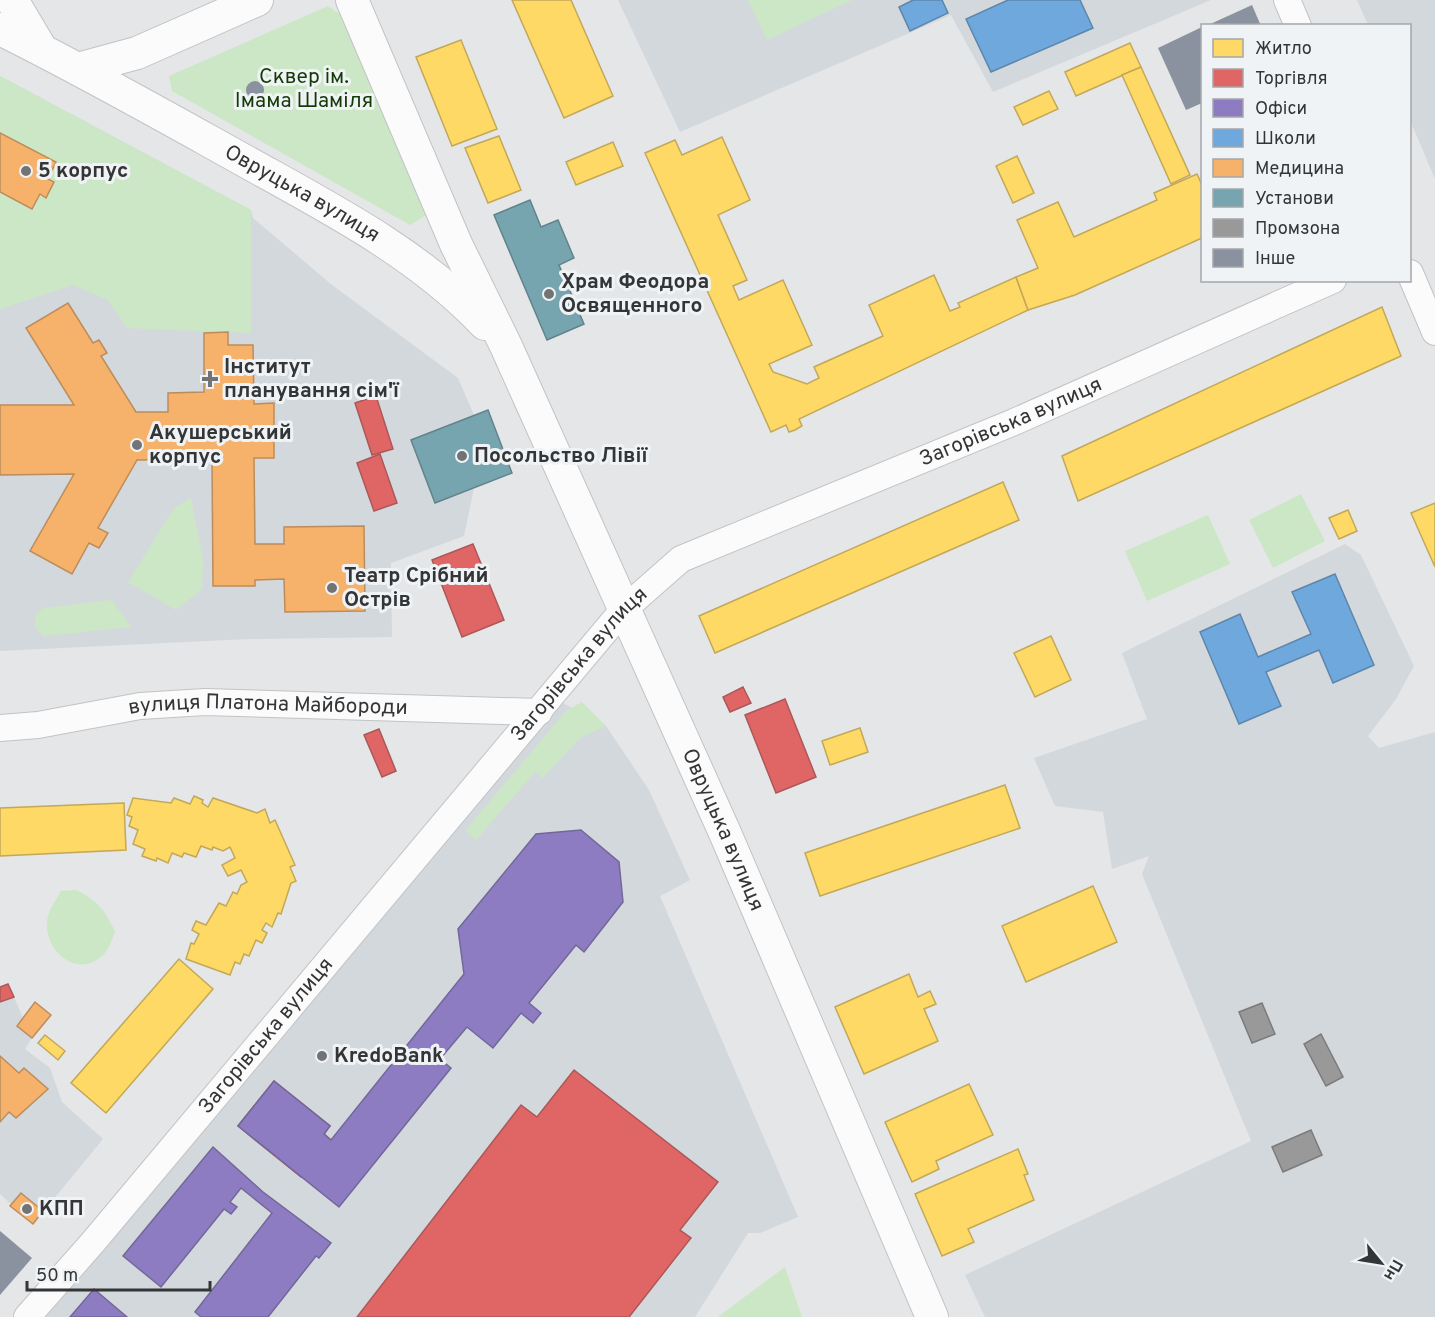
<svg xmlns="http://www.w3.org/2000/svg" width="1435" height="1317" font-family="Overpass,sans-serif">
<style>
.built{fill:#d3d8dd}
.green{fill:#cce7c6}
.homes{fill:#ffd966;stroke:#c2a858;stroke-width:1.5}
.shops{fill:#e06666;stroke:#ac5758;stroke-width:1.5}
.offices{fill:#8e7cc3;stroke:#736799;stroke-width:1.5}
.schools{fill:#6fa8dc;stroke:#5d86aa;stroke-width:1.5}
.health{fill:#f6b26b;stroke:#bc8c5b;stroke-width:1.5}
.public{fill:#76a5af;stroke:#62838b;stroke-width:1.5}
.industry{fill:#999;stroke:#7b7b7b;stroke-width:1.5}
.building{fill:#8a92a0}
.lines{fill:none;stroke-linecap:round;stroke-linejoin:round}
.minor-casing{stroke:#c2c3c5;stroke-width:28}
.tertiary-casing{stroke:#c2c3c5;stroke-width:34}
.minor{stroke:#fbfbfc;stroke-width:26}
.tertiary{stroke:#fbfbfc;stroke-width:32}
.poi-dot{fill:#727374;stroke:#f0f3f6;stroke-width:2}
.labels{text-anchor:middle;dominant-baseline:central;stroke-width:6;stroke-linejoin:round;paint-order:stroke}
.park-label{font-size:21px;fill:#143b05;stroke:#f0f3f6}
.poi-label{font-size:21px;font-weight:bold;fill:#343536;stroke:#f0f3f6;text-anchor:start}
.street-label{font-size:21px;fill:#343536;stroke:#f0f3f6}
</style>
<rect width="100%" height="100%" fill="#e4e6e8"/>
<g class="built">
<polygon points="618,0 1211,0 993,92 951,15 680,132"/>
<polygon points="1357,0 1435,0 1435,179 1410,120 1410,26 1368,25"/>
<polygon points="0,76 251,210 253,218 332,285 458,378 474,415 488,410 512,473 474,488 464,536 391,563 392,637 249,639 0,651"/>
<polygon points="1345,544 1361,555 1414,666 1396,699 1368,736 1379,748 1435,732 1435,1317 985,1317 965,1275 1251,1141 1142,874 1149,856 1112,869 1103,812 1055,806 1034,758 1147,719 1122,653"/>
<polygon points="559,701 606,726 649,790 690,880 660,896 798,1217 760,1233 748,1233 695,1317 35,1317"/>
<polygon points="8,984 32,1038 25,1049 50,1068 62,1102 103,1139 33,1224 0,1194 0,987"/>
</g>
<g class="green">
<polygon points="748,0 852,0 767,40"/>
<polygon points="328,6 348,20 426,215 410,225 172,91 169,76"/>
<polygon points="0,76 251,210 251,333 127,328 108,300 73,285 0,309"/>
<polygon points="1301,494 1325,541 1273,568 1249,520"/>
<polygon points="191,498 203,560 202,589 176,610 128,582 174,508"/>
<polygon points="1208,515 1230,564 1147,601 1125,551"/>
<polygon points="112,600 131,627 43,636 35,627 36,614 43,608"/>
<polygon points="582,702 606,726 580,738 543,778 535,772 476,840 465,831 567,710"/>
<path d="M 76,890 C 97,900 106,911 115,932 C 111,942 108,953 98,959 C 74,976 47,950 47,926 C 46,913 55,902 61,891 Z"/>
<polygon points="785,1267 802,1317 718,1317 719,1316"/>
</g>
<g class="homes">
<polygon points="512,0 571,0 613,96 564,118"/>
<polygon points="461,40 497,129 452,146 416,57"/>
<polygon points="1130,43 1141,67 1076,96 1065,72"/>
<polygon points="1141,67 1190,175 1171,184 1122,75"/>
<polygon points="1049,91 1058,109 1023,125 1014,107"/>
<polygon points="499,136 521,190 488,203 465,148"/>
<polygon points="722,137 750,200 718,215 747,280 733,286 739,300 783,280 812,345 769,364 773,372 807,384 819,378 814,367 883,336 869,305 934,275 950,311 960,307 958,303 1016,277 1028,310 799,419 802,426 795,430 789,432 786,425 771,432 645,153 675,140 682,155"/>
<polygon points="613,142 623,166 576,185 566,162"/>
<polygon points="1017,156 1034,193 1013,203 996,166"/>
<polygon points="1197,174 1202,185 1202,238 1075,295 1028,310 1016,277 1038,268 1017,220 1058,202 1074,237 1157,200 1154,193"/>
<polygon points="1382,307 1401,356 1078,501 1062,456"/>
<polygon points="1003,482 1019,520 715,653 699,616"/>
<polygon points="1435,503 1435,567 1411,513"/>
<polygon points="1348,510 1357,531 1339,539 1329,518"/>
<polygon points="1051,636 1071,680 1035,697 1014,653"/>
<polygon points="860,728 868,752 830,765 822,741"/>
<polygon points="1005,785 1020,828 820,896 805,853"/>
<polygon points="194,796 203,800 202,803 208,807 213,798 257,813 265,809 270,823 275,820 295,865 290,867 296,881 291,883 281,914 278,913 272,927 266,923 262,930 267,933 262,943 256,940 249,956 244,954 240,964 235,962 230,975 186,959 191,943 194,944 199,934 192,930 196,921 206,925 219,903 226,906 233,892 237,894 241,885 247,882 241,870 228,876 222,865 235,858 230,847 223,851 213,847 212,850 201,846 196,857 184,853 182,857 172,853 168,863 157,858 156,861 142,856 145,849 133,844 138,830 129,826 132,817 127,815 133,798 171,803 174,798 190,804"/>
<polygon points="124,803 126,850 0,856 0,808"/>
<polygon points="1093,886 1117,942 1026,982 1002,926"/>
<polygon points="179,959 213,989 106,1113 71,1083"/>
<polygon points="909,974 918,997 930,991 936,1004 924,1009 938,1041 864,1074 835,1007"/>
<polygon points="45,1035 65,1051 58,1060 38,1043"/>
<polygon points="969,1084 993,1135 936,1161 939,1169 912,1182 885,1122"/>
<polygon points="1018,1149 1028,1174 1024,1175 1034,1200 968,1229 974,1242 942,1256 915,1194"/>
</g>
<g class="shops">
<polygon points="376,396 393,449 372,455 355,403"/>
<polygon points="380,454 397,503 374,511 357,463"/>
<polygon points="473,544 504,620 462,637 432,560"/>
<polygon points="743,687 751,703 730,712 723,697"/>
<polygon points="785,699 816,777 776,793 745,715"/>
<polygon points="379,729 396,771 382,777 364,735"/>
<polygon points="8,984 14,997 0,1002 0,987"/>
<polygon points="574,1070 718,1182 680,1230 691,1238 629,1317 357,1317 521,1105 537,1117"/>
<polygon points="274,1081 330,1126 324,1134 331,1140 301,1177 238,1126"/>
</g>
<g class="offices">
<polygon points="581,830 619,862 623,902 584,952 576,945 529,1003 541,1013 533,1023 521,1013 493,1048 467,1027 440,1059 451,1068 339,1207 238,1126 274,1081 330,1126 324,1134 331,1140 464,974 458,929 536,834"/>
<polygon points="213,1147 263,1192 331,1243 319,1258 316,1256 268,1317 201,1317 195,1312 272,1213 241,1188 230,1202 237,1207 231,1214 224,1209 161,1287 123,1256"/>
<polygon points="94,1289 127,1317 70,1317"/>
</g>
<g class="schools">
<polygon points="913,0 942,0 948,13 910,31 899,7"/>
<polygon points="1008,0 1080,0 1093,28 991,72 966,19"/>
<polygon points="1335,574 1374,665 1333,683 1319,650 1266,672 1281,706 1239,724 1200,632 1240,614 1258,657 1311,634 1292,592"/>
</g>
<g class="health">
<polygon points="0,133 56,162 48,179 54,182 46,198 40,194 32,209 0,192"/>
<polygon points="68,303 93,343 99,340 107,353 101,356 136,412 168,412 168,393 204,392 204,333 228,332 228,345 253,345 254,404 274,403 274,458 254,458 255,544 284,544 284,527 364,526 365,611 285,612 284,579 255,580 255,586 213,586 212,459 137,460 98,528 108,533 99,548 89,543 72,574 30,551 74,474 0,475 0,405 74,405 26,328"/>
<polygon points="35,1002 51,1015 32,1038 17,1026"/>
<polygon points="0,1056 19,1073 24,1068 48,1089 16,1118 9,1112 0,1122"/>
<polygon points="21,1193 43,1211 33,1224 10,1206"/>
</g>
<g class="public">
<polygon points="530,200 541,227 558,220 574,258 559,265 584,324 547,340 494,215"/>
<polygon points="488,410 512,473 435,503 411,440"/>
</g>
<g class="industry">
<polygon points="1262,1003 1275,1034 1252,1043 1239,1012"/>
<polygon points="1321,1034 1343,1077 1326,1086 1304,1044"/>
<polygon points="1311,1130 1322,1155 1283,1172 1272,1147"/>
</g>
<g class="building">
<polygon points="1252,5 1261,26 1206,26"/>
<polygon points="1202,27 1202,103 1186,110 1158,48"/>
<circle cx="255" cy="90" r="9"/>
<polygon points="0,1231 32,1258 0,1295"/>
</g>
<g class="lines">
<defs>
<g id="minor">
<polyline points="1287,0 1298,26"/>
<polyline points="1410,273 1435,332"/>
<path id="s1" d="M 0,728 L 38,725 L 140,706 L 205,702 L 539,712"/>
<path id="s2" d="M 27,1317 L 94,1241 L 623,610 L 681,559 L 1014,422 L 1333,280"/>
</g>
<g id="tertiary">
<polyline points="12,0 41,49"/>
<path id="s3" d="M 352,0 L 456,244 L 506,346 L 725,833 L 932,1317"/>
<path id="s4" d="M 0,29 C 83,70 164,116 245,161 C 329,208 418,253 485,324"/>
<polyline points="78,69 137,53 257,0"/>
</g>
</defs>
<use href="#minor" class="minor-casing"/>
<use href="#tertiary" class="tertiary-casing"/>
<use href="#minor" class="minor"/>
<use href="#tertiary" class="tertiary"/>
</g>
<g class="poi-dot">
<circle cx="26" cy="171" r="6"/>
<circle cx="549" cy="294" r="6"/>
<path d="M207 370h6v6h6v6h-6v6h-6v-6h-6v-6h6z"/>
<circle cx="137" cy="445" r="6"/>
<circle cx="462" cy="456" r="6"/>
<circle cx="332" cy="588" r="6"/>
<circle cx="322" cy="1056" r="6"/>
<circle cx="27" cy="1209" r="6"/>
</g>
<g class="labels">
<g class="park-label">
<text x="304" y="77">Сквер ім.<tspan x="304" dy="24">Імама Шаміля</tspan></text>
</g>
<g class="poi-label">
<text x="38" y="171">5 корпус</text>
<text x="561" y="282">Храм Феодора<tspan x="561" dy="24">Освященного</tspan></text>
<text x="224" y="367">Інститут<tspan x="224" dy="24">планування сім'ї</tspan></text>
<text x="149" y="433">Акушерський<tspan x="149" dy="24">корпус</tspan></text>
<text x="474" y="456">Посольство Лівії</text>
<text x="344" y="576">Театр Срібний<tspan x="344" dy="24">Острів</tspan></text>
<text x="334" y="1056">KredoBank</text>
<text x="39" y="1209">КПП</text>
</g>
<g class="street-label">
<text stroke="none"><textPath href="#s4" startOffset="344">Овруцька вулиця</textPath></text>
<text stroke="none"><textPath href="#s2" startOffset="1359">Загорівська вулиця</textPath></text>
<text stroke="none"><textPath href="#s2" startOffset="855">Загорівська вулиця</textPath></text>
<text stroke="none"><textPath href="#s1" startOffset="270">вулиця Платона Майбороди</textPath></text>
<text stroke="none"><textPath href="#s3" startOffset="909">Овруцька вулиця</textPath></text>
<text stroke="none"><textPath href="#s2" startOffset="369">Загорівська вулиця</textPath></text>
</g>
</g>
<rect x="1201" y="24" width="210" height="258" fill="#f0f3f6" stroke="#a5a7a9" stroke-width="1.5"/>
<rect x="1213" y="39" width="30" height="18" fill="#ffd966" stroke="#a5a7a9" stroke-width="1.5"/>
<text x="1255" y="54" font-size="18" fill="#343536">Житло</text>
<rect x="1213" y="69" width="30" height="18" fill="#e06666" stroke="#a5a7a9" stroke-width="1.5"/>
<text x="1255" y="84" font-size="18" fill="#343536">Торгівля</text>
<rect x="1213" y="99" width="30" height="18" fill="#8e7cc3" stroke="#a5a7a9" stroke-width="1.5"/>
<text x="1255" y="114" font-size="18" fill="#343536">Офіси</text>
<rect x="1213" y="129" width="30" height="18" fill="#6fa8dc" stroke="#a5a7a9" stroke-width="1.5"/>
<text x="1255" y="144" font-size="18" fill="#343536">Школи</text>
<rect x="1213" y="159" width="30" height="18" fill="#f6b26b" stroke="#a5a7a9" stroke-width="1.5"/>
<text x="1255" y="174" font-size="18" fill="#343536">Медицина</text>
<rect x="1213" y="189" width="30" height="18" fill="#76a5af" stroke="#a5a7a9" stroke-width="1.5"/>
<text x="1255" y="204" font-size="18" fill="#343536">Установи</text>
<rect x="1213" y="219" width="30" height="18" fill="#999999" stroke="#a5a7a9" stroke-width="1.5"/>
<text x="1255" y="234" font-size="18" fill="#343536">Промзона</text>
<rect x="1213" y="249" width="30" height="18" fill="#8a92a0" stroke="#a5a7a9" stroke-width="1.5"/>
<text x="1255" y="264" font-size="18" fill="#343536">Інше</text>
<g transform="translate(1381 1263) rotate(120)" stroke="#f0f3f6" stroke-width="4.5" paint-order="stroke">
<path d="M0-4.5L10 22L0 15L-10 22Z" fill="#343536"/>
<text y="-9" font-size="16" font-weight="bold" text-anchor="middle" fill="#343536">Пн</text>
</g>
<path d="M27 1281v9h183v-9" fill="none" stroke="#343536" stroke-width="3"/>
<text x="36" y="1281" font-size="18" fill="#343536" stroke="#f0f3f6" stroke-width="4.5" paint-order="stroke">50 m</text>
</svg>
